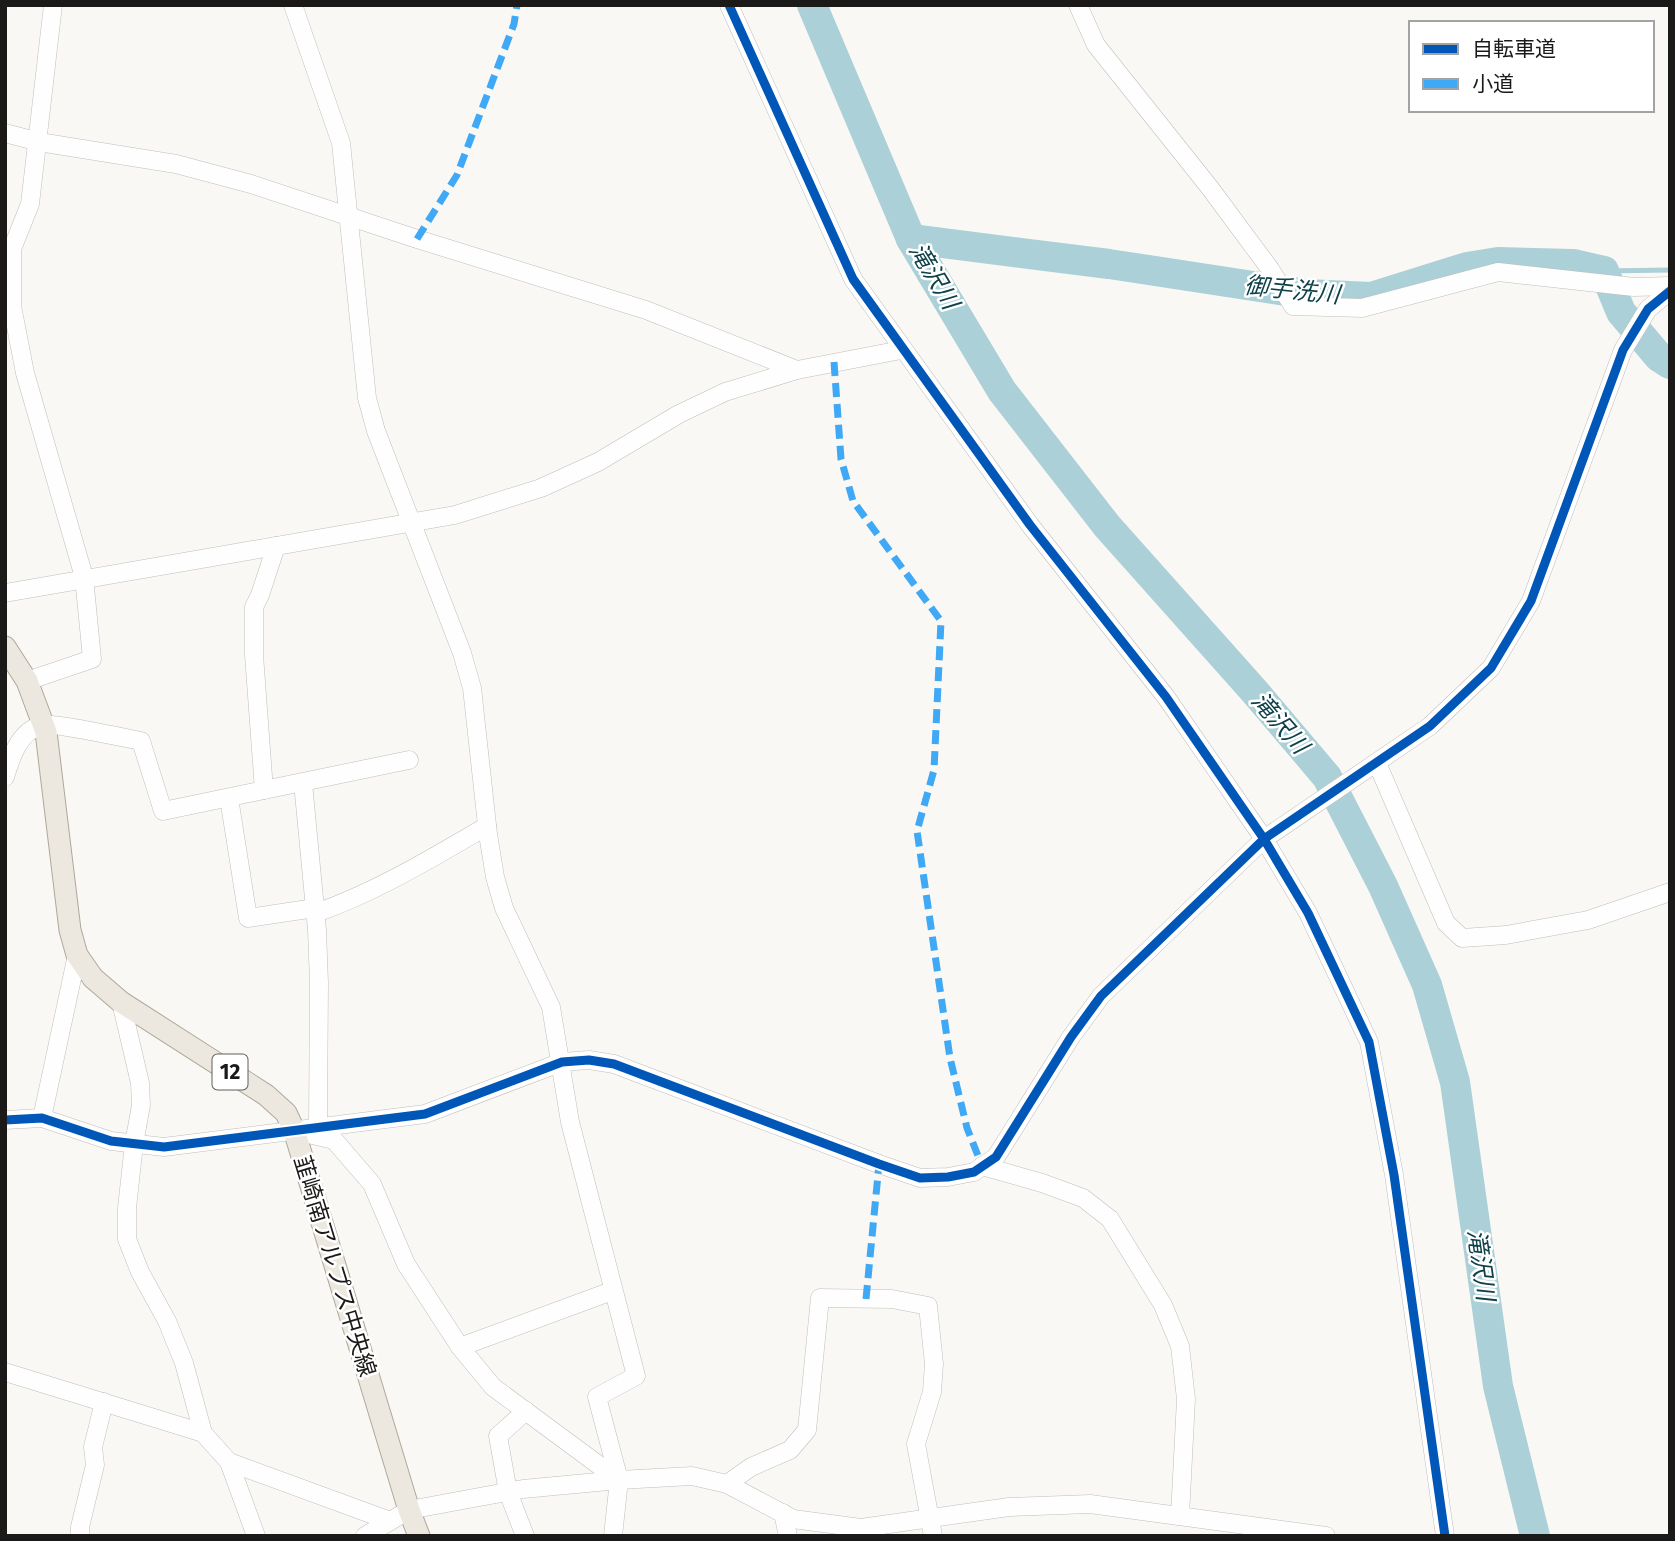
<svg xmlns="http://www.w3.org/2000/svg" width="1675" height="1541" font-family="'Fira Sans','Noto Sans JP',sans-serif">
<style>
.lines{fill:none;stroke-linecap:round;stroke-linejoin:round}
.stream{stroke:#abd0d7;stroke-width:5}
.river{stroke:#abd0d7;stroke-width:30}
.minor-casing{stroke:#c0bebc;stroke-width:19}
.major-casing{stroke:#afa89a;stroke-width:23}
.minor{stroke:#fefefe;stroke-width:18}
.major{stroke:#ece8e0;stroke-width:21}
.quiet{stroke:#3fa9f5;stroke-width:7;stroke-dasharray:14 7;stroke-linecap:butt}
.cycleway-casing{stroke:#fff;stroke-width:13}
.cycleway{stroke:#0057b8;stroke-width:9}
.labels{text-anchor:middle;dominant-baseline:central;stroke-width:5;stroke-linejoin:round;paint-order:stroke}
.shield{fill:#fff;stroke:#5f5f5e;stroke-width:2}
.shield-label{font-size:21px;font-weight:bold;fill:#1b1a19}
.street-label{font-size:23px;fill:#1b1a19;stroke:#fff}
.water-label{font-size:24px;font-style:italic;fill:#0f414a;stroke:#fff}
</style>
<rect width="100%" height="100%" fill="#faf8f5"/>
<g class="lines">
<polyline class="stream" points="1604,271 1670,270"/>
<g class="river">
<polyline points="812,5 911,239 1002,391 1107,526 1255,692 1327,777 1383,886 1427,985 1455,1082 1498,1386 1535,1536"/>
<polyline points="911,239 1109,264 1306,294 1371,297 1467,267 1498,262 1573,264 1604,271 1621,312 1659,357 1670,364"/>
</g>
<defs>
<g id="minor">
<polyline points="293,5 341,143 367,398 376,431 462,653 472,688 488,834 495,877 504,908 551,1007 570,1122 636,1376 597,1397 619,1480 613,1536"/>
<polyline points="729,5 853,279 1030,525 1166,697 1264,839 1308,913 1369,1042 1394,1175 1445,1536"/>
<polyline points="1078,5 1096,45 1210,188 1270,269 1293,306 1362,308 1498,272 1634,287 1670,286"/>
<polyline points="5,133 39,142 176,164 251,184 417,239 646,310 797,370"/>
<polyline points="276,546 260,595 254,607 254,655 264,790 409,760"/>
<polyline points="5,593 455,515 541,488 598,462 679,414 725,392 797,370 901,350"/>
<polyline points="27,681 92,659 84,577 25,373 12,306 12,249 30,204 53,5"/>
<polyline points="1377,763 1446,923 1462,938 1506,935 1588,920 1670,892"/>
<path d="M 5,777 C 11,757 19,731 42,725 C 52,722 125,738 141,741 L 163,811 L 264,790"/>
<polyline points="303,783 317,930 319,983 318,1127"/>
<polyline points="229,798 248,918 315,908"/>
<path d="M 316,913 C 376,892 432,858 487,826"/>
<polyline points="121,1002 140,1083 141,1105 134,1144 127,1208 127,1239 140,1272 167,1321 184,1363 203,1433 229,1462 256,1536"/>
<polyline points="42,1118 77,955"/>
<polyline points="5,1120 42,1118 111,1141 164,1147 425,1114 562,1062 589,1060 614,1064 879,1164 920,1178 948,1177 974,1172 996,1157 1071,1037 1101,996 1264,839 1430,726 1491,668 1531,601 1623,350 1648,309 1670,291"/>
<polyline points="304,1133 334,1140 372,1184 406,1264 460,1347 493,1387 619,1480"/>
<polyline points="982,1166 1042,1183 1083,1198 1110,1219 1163,1305 1180,1346 1186,1399 1180,1516"/>
<polyline points="460,1347 612,1291"/>
<polyline points="5,1372 203,1433"/>
<polyline points="229,1462 390,1521"/>
<polyline points="727,1484 751,1467 790,1450 807,1430 820,1298 892,1299 928,1306 934,1364 932,1392 916,1444 933,1536"/>
<polyline points="783,1513 788,1536"/>
<polyline points="80,1536 80,1527 95,1465 93,1447 104,1402"/>
<polyline points="365,1536 409,1510 523,1489 619,1480 692,1476 727,1484 793,1519 861,1528 1009,1507 1090,1504 1326,1536"/>
<polyline points="525,1536 508,1492 498,1436 526,1411"/>
</g>
<polyline id="major" points="5,647 27,681 46,732 70,930 77,955 93,978 121,1002 266,1095 286,1113 294,1130 409,1510 419,1536"/>
</defs>
<use href="#minor" class="minor-casing"/>
<use href="#major" class="major-casing"/>
<use href="#minor" class="minor"/>
<use href="#major" class="major"/>
<g class="quiet">
<polyline points="417,239 457,175 514,24 517,5"/>
<polyline points="834,362 841,459 853,501 941,621 934,770 917,831 950,1058 967,1128 982,1166"/>
<polyline points="866,1299 879,1164"/>
</g>
<defs>
<g id="cycleway">
<polyline points="729,5 853,279 1030,525 1166,697 1264,839 1308,913 1369,1042 1394,1175 1445,1536"/>
<polyline points="5,1120 42,1118 111,1141 164,1147 425,1114 562,1062 589,1060 614,1064 879,1164 920,1178 948,1177 974,1172 996,1157 1071,1037 1101,996 1264,839 1430,726 1491,668 1531,601 1623,350 1648,309 1670,291"/>
</g>
</defs>
<use href="#cycleway" class="cycleway-casing"/>
<use href="#cycleway" class="cycleway"/>
</g>
<g class="labels">
<rect class="shield" x="212.5" y="1054.5" width="35" height="35" rx="5"/>
<g class="shield-label">
<text x="230" y="1072">12</text>
</g>
<g class="street-label">
<text transform="translate(335 1266) rotate(73)">韮崎南アルプス中央線</text>
</g>
<g class="water-label">
<text transform="translate(934 276) rotate(59)">滝沢川</text>
<text transform="translate(1292 290) rotate(6)">御手洗川</text>
<text transform="translate(1280 723) rotate(49)">滝沢川</text>
<text transform="translate(1481 1265) rotate(82)">滝沢川</text>
</g>
</g>
<rect width="1675" height="1541" fill="none" stroke="#1b1a19" stroke-width="14"/>
<rect x="1409" y="21" width="245" height="91" fill="#ffffff" stroke="#a4a3a3" stroke-width="2"/>
<rect x="1423" y="44" width="35" height="10" fill="#0057b8" stroke="#a4a3a3" stroke-width="2"/>
<text x="1472" y="56" font-size="21" fill="#1b1a19">自転車道</text>
<rect x="1423" y="79" width="35" height="10" fill="#3fa9f5" stroke="#a4a3a3" stroke-width="2"/>
<text x="1472" y="91" font-size="21" fill="#1b1a19">小道</text>
</svg>
